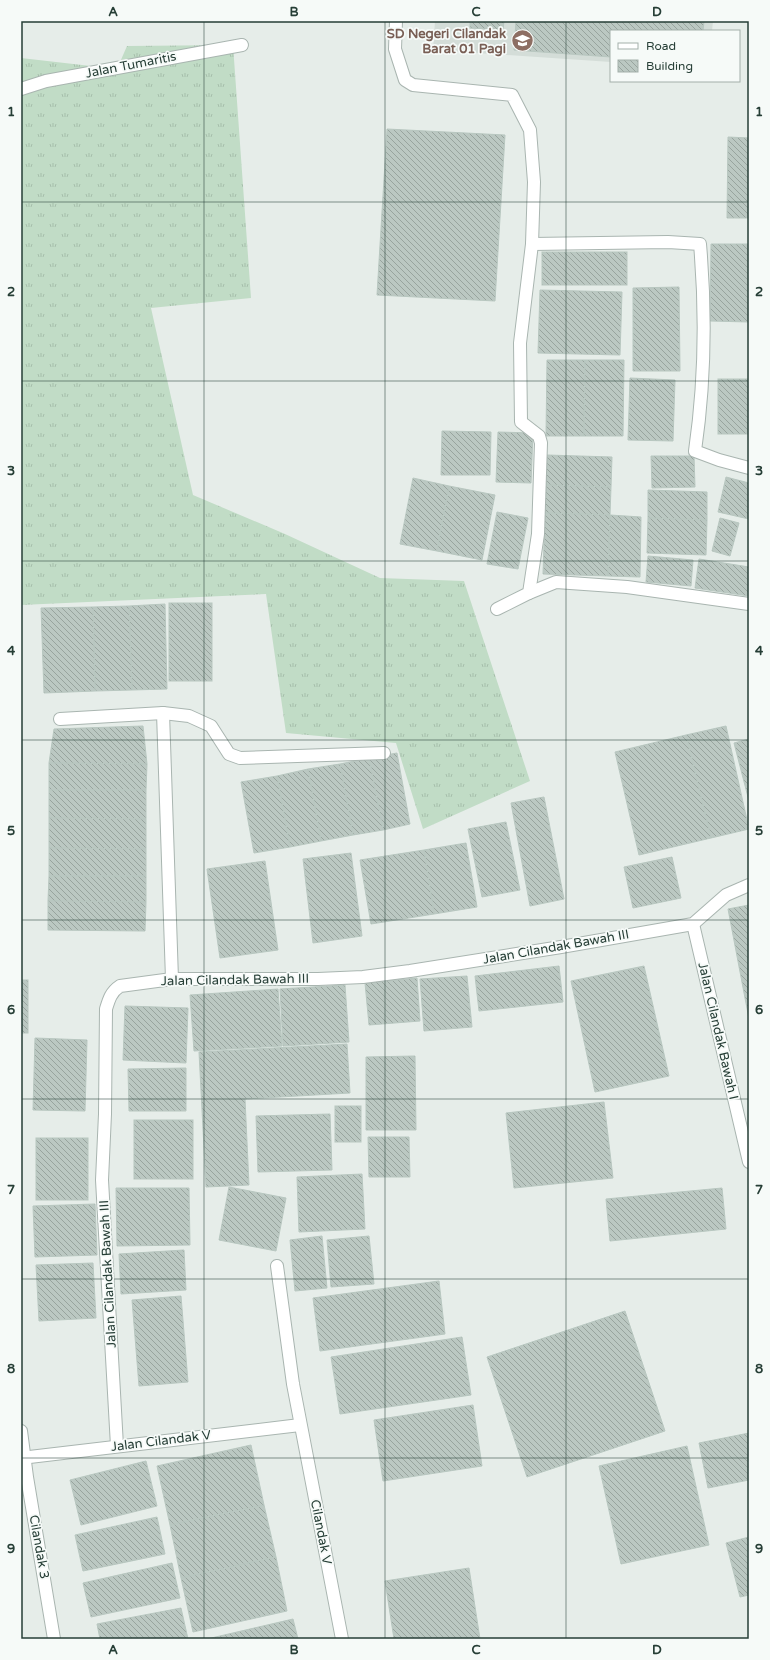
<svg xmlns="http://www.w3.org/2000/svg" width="770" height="1660" font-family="'Varela Round',sans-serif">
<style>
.built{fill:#d4ddd8}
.grass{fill:url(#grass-tufts)}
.building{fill:url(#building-back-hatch);stroke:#b8c7c0}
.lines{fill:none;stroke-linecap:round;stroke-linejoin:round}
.minor-casing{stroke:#a9b5b0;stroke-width:14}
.minor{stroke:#fff;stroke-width:12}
.grid{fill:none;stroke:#263e36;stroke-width:1;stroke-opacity:0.55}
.labels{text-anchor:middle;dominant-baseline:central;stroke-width:3.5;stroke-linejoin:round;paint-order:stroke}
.education-label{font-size:13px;font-weight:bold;fill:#785e54;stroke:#f6faf8;text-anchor:end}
.street-label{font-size:13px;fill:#263e36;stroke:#f6faf8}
.neatline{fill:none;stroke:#263e36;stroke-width:1.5}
.grid-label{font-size:13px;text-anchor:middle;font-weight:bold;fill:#263e36}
</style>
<defs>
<pattern id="grass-tufts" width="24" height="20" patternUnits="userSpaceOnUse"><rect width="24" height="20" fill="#c1dcc6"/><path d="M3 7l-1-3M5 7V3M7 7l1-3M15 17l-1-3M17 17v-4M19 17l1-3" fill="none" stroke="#a6beab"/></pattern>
<pattern id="building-back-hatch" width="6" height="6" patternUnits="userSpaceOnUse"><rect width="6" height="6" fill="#bbc8c2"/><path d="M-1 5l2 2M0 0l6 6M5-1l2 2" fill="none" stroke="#98a49e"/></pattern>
</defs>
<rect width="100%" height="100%" fill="#e6ede9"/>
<polygon class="built" points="435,21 713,21 712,31 611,31 611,62 433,50"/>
<polygon class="grass" points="233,45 251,298 151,308 193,495 285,534 380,578 464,581 530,781 423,829 396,743 286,733 266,594 21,605 21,58 117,69 127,46"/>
<g class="building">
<polygon points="470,21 504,21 503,30 470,28"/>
<polygon points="516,21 704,21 703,31 611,31 611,57 514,50"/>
<polygon points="387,129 505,135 495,301 377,295"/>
<polygon points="728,137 749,138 749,218 727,218"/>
<polygon points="711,244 749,244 749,322 710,321"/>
<rect x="542" y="252" width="85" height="33"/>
<polygon points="679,287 680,371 633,371 633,288"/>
<polygon points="540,290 622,292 620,355 538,353"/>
<polygon points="547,360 585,360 584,436 546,436"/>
<polygon points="585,360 624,360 623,436 584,436"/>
<polygon points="630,378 675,380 673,441 628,440"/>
<rect x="718" y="379" width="31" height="55"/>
<polygon points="442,431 491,432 490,475 441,475"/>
<polygon points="498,432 533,433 531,483 496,482"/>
<polygon points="547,455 612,457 611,487 546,485"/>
<polygon points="651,456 694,456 695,487 652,488"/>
<polygon points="726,477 749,483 749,519 718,512"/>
<polygon points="413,478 449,486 437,551 400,544"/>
<polygon points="546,485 611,487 610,515 545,513"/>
<polygon points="449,486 495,495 482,560 437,551"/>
<polygon points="648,490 707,492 707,520 648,518"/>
<polygon points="497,512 528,518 518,569 487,564"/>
<polygon points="545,513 610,515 608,576 543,574"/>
<polygon points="610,515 641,517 640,577 608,576"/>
<polygon points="648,518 707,520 706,555 647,553"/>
<polygon points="720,518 739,523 730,556 712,551"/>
<polygon points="648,556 693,560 691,586 646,582"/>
<polygon points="699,559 749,567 749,596 695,588"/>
<rect x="169" y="603" width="43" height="78"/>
<polygon points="165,604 167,689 132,690 129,606"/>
<polygon points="129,606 132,690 95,691 93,607"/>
<polygon points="93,607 95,691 44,693 41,608"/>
<polygon points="143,726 147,764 49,763 54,729"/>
<polygon points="726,726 749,829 711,838 686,735"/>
<polygon points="686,735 711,838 639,855 615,752"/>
<polygon points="749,739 749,801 734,743"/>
<polygon points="397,753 410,824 383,830 369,758"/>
<polygon points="369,758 383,830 353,835 340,764"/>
<polygon points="49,763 147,764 146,790 49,790"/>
<polygon points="340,764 353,835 321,841 308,769"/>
<polygon points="308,769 321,841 290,847 277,776"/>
<polygon points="277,776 290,847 254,853 241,782"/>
<polygon points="49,790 146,790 146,819 49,818"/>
<polygon points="544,797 564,899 530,906 511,803"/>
<polygon points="49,818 146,819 146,849 49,848"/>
<polygon points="506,822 520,890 482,897 468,829"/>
<polygon points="466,843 477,907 434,914 424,850"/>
<polygon points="49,848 146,849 146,876 49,876"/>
<polygon points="424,850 434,914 371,924 360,860"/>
<polygon points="351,853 362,936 313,943 303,859"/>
<polygon points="672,857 681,898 633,908 624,867"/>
<polygon points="265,861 278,950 220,958 207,869"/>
<polygon points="49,876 146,876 146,902 48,901"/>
<polygon points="48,901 146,902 145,931 48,930"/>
<polygon points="749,905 749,1019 728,909"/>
<polygon points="559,966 563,1002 479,1011 475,976"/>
<polygon points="644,966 669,1076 595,1092 571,981"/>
<polygon points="467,976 472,1027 424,1031 420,979"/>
<polygon points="417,978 420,1021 369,1025 365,983"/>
<rect x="21" y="980" width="7" height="53"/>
<polygon points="345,985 349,1042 283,1046 280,989"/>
<polygon points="278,989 282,1046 194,1051 190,995"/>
<polygon points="125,1006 188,1008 186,1063 123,1060"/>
<polygon points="35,1038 87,1040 85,1111 33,1110"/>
<polygon points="347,1044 350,1093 245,1099 249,1185 206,1187 199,1052"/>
<polygon points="415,1056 416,1130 366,1130 366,1057"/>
<polygon points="186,1068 186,1111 129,1111 128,1069"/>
<polygon points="604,1102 613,1178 514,1188 506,1113"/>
<rect x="335" y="1106" width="26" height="36"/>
<polygon points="330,1114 332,1170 258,1172 256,1116"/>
<rect x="134" y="1120" width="59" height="59"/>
<polygon points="368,1137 409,1137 410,1177 369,1177"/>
<rect x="36" y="1138" width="52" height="62"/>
<polygon points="362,1174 365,1229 299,1232 297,1177"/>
<polygon points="229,1187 286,1198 276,1251 219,1240"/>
<polygon points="116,1188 189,1188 190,1245 117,1246"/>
<polygon points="722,1188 726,1229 610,1241 606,1199"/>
<polygon points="95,1204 97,1255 35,1257 33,1206"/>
<polygon points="322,1236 327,1288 295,1291 290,1240"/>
<polygon points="369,1236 374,1284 331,1287 327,1240"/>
<polygon points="184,1250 186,1290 121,1294 119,1254"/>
<polygon points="93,1263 96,1318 39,1321 36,1265"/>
<polygon points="439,1281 445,1334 320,1351 313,1298"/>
<polygon points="181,1296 188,1382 139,1386 132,1300"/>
<polygon points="625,1311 665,1431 527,1477 487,1357"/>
<polygon points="462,1337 471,1395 340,1414 331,1357"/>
<polygon points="473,1405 482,1466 383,1481 374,1420"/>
<polygon points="749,1433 749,1480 708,1488 699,1443"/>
<polygon points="251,1445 264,1505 170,1525 157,1466"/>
<polygon points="687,1446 709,1545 621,1564 599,1466"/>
<polygon points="146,1461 157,1506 81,1525 70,1480"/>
<polygon points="264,1505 276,1557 181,1578 170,1525"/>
<polygon points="157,1517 165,1554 83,1571 75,1535"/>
<polygon points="749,1537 749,1595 740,1597 726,1543"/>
<polygon points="276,1557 287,1611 193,1632 181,1578"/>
<polygon points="172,1563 180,1598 91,1617 83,1583"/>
<polygon points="469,1568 480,1639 394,1639 385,1581"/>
<polygon points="181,1608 188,1639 100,1639 97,1624"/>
<polygon points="293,1619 298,1639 207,1639"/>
</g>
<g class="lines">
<defs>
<g id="minor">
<polyline points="396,21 395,49 405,80 413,85 512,95 530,130 534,182 532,244 520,343 521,422 539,436 541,443 538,534 529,593 497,609"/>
<polyline points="21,89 46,81 242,45"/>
<path d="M 532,244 L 668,242 L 700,244 C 706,313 705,382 695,451 L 719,460 L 749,468"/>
<polyline points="529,593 556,582 627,587 749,604"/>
<polyline points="163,713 172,979"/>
<polyline points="60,719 163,713 189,716 211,726 229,754 240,758 384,753"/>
<polyline points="693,924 749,1162"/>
<polyline points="277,1266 293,1384 342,1639"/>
<polyline points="21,1431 27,1477 54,1639"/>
<path d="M 117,1446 L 102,1180 L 105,1114 L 106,1009 C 109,999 111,992 120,986 L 172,979 L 318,979 L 363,977 L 410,971 L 561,947 L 693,924 L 726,895 L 749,885"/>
<polyline points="21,1458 300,1425"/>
</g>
</defs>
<use href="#minor" class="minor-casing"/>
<use href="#minor" class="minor"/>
</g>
<path class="grid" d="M 204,21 L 204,1639M 385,21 L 385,1639M 566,21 L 566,1639M 21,202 L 749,202M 21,381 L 749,381M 21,561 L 749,561M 21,740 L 749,740M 21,920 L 749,920M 21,1099 L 749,1099M 21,1279 L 749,1279M 21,1458 L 749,1458"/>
<defs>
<symbol id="school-disc" viewBox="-11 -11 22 22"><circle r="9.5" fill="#8d6e63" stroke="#f6faf8"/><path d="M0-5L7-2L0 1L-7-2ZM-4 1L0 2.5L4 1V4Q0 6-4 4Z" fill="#fff"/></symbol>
</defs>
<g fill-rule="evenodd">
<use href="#school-disc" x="510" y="28" width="25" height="25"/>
</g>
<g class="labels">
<g class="education-label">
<text x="506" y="34">SD Negeri Cilandak<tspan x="506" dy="15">Barat 01 Pagi</tspan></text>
</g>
<g class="street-label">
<text transform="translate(131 65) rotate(-11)">Jalan Tumaritis</text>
<text transform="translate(556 947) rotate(-10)">Jalan Cilandak Bawah III</text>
<text transform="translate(235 980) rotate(-1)">Jalan Cilandak Bawah III</text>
<text transform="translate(718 1031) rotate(77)">Jalan Cilandak Bawah I</text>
<text transform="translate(108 1274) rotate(-93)">Jalan Cilandak Bawah III</text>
<text transform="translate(161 1441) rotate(-7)">Jalan Cilandak V</text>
<text transform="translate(321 1532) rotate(79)">Cilandak V</text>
<text transform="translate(39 1547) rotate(80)">Cilandak 3</text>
</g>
</g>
<rect width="770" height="1660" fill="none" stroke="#f6faf8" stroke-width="44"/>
<rect x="610" y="30" width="130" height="52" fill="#f6faf8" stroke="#a3afaa"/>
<rect x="618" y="43" width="20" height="6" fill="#ffffff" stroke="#a3afaa"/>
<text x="646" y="50" font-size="12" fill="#263e36">Road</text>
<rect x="618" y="60" width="20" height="12" fill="url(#building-back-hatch)" stroke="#a3afaa"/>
<text x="646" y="70" font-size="12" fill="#263e36">Building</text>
<rect x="22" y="22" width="726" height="1616" class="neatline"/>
<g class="grid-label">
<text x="113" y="16">A</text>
<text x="294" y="16">B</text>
<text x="476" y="16">C</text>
<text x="657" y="16">D</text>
<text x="11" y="116">1</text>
<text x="759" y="116">1</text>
<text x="11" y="296">2</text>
<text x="759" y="296">2</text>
<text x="11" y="475">3</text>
<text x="759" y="475">3</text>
<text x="11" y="655">4</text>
<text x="759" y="655">4</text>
<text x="11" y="835">5</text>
<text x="759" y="835">5</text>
<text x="11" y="1014">6</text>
<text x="759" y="1014">6</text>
<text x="11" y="1194">7</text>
<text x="759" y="1194">7</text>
<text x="11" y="1373">8</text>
<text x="759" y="1373">8</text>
<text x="11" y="1553">9</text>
<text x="759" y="1553">9</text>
<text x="113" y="1654">A</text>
<text x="294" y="1654">B</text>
<text x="476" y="1654">C</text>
<text x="657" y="1654">D</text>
</g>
</svg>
